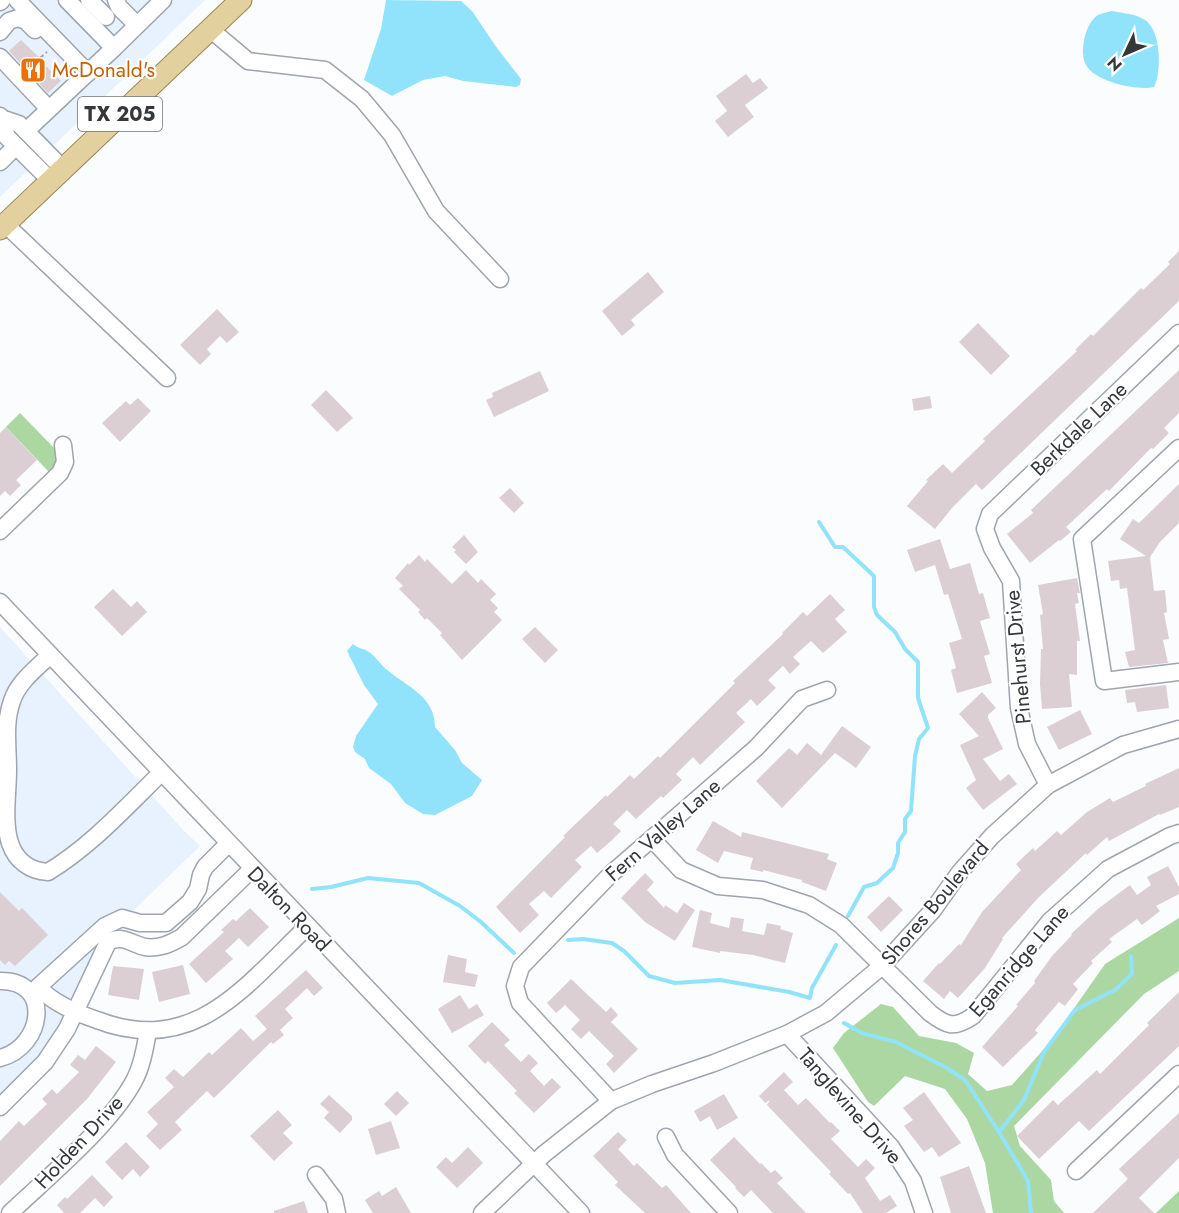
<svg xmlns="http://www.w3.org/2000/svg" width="1179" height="1213" font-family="Jost,sans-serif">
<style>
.built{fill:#e8f2fe}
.green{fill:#acd7a3}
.water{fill:#91e3fb}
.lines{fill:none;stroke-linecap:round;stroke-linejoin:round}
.stream{stroke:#91e3fb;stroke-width:4}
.building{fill:#dbcfd4}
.minor-casing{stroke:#9ea5ae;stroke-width:19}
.major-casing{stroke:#998752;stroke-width:23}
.path{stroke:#a3a5a8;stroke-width:2;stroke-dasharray:4.5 3;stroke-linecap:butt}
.minor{stroke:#fff;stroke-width:16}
.major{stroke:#e2d19f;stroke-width:21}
.labels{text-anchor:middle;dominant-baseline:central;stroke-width:4.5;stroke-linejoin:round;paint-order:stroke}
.shield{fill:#fff;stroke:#727476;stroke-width:1.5}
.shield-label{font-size:20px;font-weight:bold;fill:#35383b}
.food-label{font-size:21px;fill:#c56008;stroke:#fff;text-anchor:start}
.street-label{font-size:21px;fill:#35383b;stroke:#fff}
</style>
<rect width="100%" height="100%" fill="#fafcfe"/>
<g class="built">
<polygon points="0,0 205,0 0,197"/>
<polygon points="0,627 184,831 200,846 133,911 97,949 65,1022 40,1056 0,1097"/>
</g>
<g class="green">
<path d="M 20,413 L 55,449 C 58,459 56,465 49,472 L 6,427 Z"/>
<polygon points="1179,918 1179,971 1144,994 1014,1126 1020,1146 1051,1180 1054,1201 1064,1213 993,1213 985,1163 967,1119 945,1089 905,1076 874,1106 868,1102 833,1048 844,1033 881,1004 893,1007 919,1036 956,1043 974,1053 968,1074 987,1091 1012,1085 1052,1040 1105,964"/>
<polygon points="1179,1191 1179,1213 1156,1213"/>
</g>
<g class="water">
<polygon points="386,0 461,1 472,11 497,48 521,79 520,85 516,87 463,81 445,76 423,80 392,96 364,80 381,29"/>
<path d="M 1112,11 C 1123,13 1136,14 1145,20 C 1161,30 1162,72 1154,87 C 1138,91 1095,82 1086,65 C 1079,52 1085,23 1098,15 C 1102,13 1108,12 1112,11 Z"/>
<path d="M 353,644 C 358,649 364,648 369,652 C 376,657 380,664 386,669 C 407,687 435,696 435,727 L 455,750 L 462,763 L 482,780 L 472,796 L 435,815 L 423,814 L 405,803 L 391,784 L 369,768 L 365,759 L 355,752 L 353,747 L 356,736 L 378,704 L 364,685 L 347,651 Z"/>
</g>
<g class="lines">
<g class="stream">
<polyline points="819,522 835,547 843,547 874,576 874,607 877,615 895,632 905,649 918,662 918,698 928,728 919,739 915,756 911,811 905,819 905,832 898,843 898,853 893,868 877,883 864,887 848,916"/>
<polyline points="312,889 331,887 368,878 419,883 460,906 481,922 514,953"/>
<polyline points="568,940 583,939 612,943 624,951 649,976 675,983 720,980 789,992 810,998 812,988 836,945"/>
<polyline points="844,1023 862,1033 896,1042 947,1068 965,1080 999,1132 1028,1181 1031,1213"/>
<polyline points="999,1132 1024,1100 1044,1052 1075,1010 1115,990 1132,974 1131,956"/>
</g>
</g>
<g class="building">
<polygon points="21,40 44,62 43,63 61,81 48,93 9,51"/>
<polygon points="746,74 753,83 760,78 768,88 745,105 754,117 728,137 715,121 727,111 716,96"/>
<polygon points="1179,251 1179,301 982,490 976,484 952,508 935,529 907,506 928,481 926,480 943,464 952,473 985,441 983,439 1077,351 1075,350 1091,334 1093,336 1141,288 1143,290 1170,264 1168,262"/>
<polygon points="648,272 664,292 631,320 635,325 622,336 602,311"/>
<polygon points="217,309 239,332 227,343 220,336 207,349 211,354 200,365 180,345"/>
<polygon points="978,323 1010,356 991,375 959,342"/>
<polygon points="1179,370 1179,413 1164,428 1169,433 1153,449 1151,448 1109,491 1107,489 1066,527 1071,532 1060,541 1059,540 1030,563 1007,534 1033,513 1031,510"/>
<polygon points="540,371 549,391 494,417 486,400 493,397 492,393"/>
<polygon points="326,390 353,418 337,432 311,405"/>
<polygon points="930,396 932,408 914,411 912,399"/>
<polygon points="138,398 151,411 120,442 102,423 126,401 130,405"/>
<polygon points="6,427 37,460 16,480 21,485 10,496 5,491 0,496 0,433"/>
<polygon points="1179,484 1179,523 1160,542 1150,557 1154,591 1165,590 1167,612 1164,613 1169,639 1163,640 1168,663 1129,667 1125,652 1135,650 1127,588 1120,589 1119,580 1111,581 1108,561 1146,556 1120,539 1133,519 1139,523"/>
<polygon points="510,488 524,503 514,513 499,498"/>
<polygon points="464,535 478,552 466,564 454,552 456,550 452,547"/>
<polygon points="940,539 950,569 970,563 979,594 983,593 990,618 980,621 990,654 984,656 992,683 957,693 951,670 956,668 949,643 962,639 948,594 944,595 935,565 915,572 907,550"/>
<polygon points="419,555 425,562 427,559 452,584 466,570 478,583 481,579 496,594 490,600 498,608 494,612 502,620 462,660 440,635 442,633 427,618 425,620 418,612 420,610 399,589 403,586 395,578 408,563 409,565"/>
<polygon points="1077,578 1080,593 1077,593 1079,603 1075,604 1080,641 1077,641 1077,675 1069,674 1072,707 1042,709 1040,684 1041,649 1043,649 1040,615 1043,614 1038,585"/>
<polygon points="113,589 131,607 137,601 147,612 122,636 94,607"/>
<polygon points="830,594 845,610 835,619 847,632 823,653 811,641 793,657 800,664 790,674 783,666 768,680 776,688 757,706 751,699 736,713 745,722 700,765 693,757 676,774 682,780 663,798 661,796 636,819 627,810 613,824 621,831 611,841 597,853 591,846 575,860 582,867 551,898 544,891 529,904 539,915 520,933 496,907 565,837 563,836 606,795 607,797 630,775 634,779 658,756 660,758 735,683 733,681 783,634 782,633 803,612 807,616"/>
<polygon points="535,627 558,650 545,663 522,639"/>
<polygon points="1166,685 1169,708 1137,712 1135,702 1127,703 1125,690"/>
<polygon points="982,692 996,708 988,715 988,718 1003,749 983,759 1000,781 1009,774 1017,784 983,810 966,788 976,780 960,745 979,736 959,714"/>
<polygon points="1080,710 1092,734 1059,750 1047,727"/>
<polygon points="842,726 871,747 856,768 835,753 782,808 756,781 789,748 797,755 807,743 821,755"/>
<polygon points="1179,768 1179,807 1160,815 1159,814 1109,841 1107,837 1087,855 1086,853 1039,897 1002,938 1003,939 985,968 958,998 950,991 944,999 923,981 939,963 940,964 959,944 961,945 982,912 1021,870 1016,864 1033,848 1035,851 1057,831 1061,835 1087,812 1110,798 1113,802 1146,786 1145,784"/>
<polygon points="713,821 741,837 742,832 829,854 827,859 837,863 826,891 802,882 802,880 763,870 763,872 750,869 753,858 724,851 718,863 696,850"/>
<polygon points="1168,866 1179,887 1179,894 1156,906 1160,911 1142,925 1137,919 1109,939 1112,942 1091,961 1093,963 1073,984 1078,989 1065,1006 1059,1002 1035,1030 1038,1033 1003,1067 982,1047 1018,1006 1016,1005 1035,983 1034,981 1052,956 1072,935 1071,934 1099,908 1130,885 1137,895 1151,885 1147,877"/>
<polygon points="645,873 654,882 647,890 664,908 665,905 677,913 684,903 695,910 675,941 645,922 621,898"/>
<polygon points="0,892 19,911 22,908 48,935 15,966 9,961 5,965 0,960"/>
<polygon points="889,896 903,910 881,932 867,917"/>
<polygon points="250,908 269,927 248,947 239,938 225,951 233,959 206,983 189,964 224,932 221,930 233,919 236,921"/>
<polygon points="700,910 712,913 710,923 729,928 731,917 744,919 742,931 764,935 767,923 781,926 780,929 793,933 785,963 753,955 720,951 720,953 692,947"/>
<polygon points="448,955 467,959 465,972 478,975 475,987 443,982"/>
<polygon points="183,965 190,994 159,1002 152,972"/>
<polygon points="113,966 144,969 139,1000 108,995"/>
<polygon points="306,970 323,988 314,996 307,988 285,1009 293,1018 280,1030 284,1035 273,1044 271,1042 214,1098 207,1091 175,1122 182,1130 160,1150 146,1136 158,1124 147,1112 174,1087 165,1078 174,1069 183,1077 209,1052 212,1055 241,1028 253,1041 267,1029 255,1016"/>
<polygon points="571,979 606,1012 611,1007 618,1015 611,1022 638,1049 614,1073 606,1064 614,1056 589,1031 581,1039 571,1029 580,1020 565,1005 556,1013 547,1003"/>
<polygon points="1179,992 1179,1046 1089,1131 1079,1121 1039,1159 1017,1136 1053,1100 1058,1105 1097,1070 1100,1074 1149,1025 1147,1023"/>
<polygon points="460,995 469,1009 477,1004 484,1015 452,1033 438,1009"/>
<polygon points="492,1022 510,1040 504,1045 521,1062 529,1054 538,1063 530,1071 544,1086 552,1078 561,1087 534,1113 514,1093 517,1091 488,1061 485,1064 468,1046"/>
<polygon points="96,1046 116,1062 87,1099 0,1186 0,1141 19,1121 24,1126 47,1104 42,1099 52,1089 57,1094 79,1072 70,1065 78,1055 85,1060"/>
<polygon points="784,1072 793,1082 784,1090 798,1105 806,1098 830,1123 831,1122 840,1131 831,1139 858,1167 866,1159 875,1168 865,1178 880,1201 890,1195 897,1206 886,1213 863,1213 850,1193 848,1194 829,1174 831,1172 767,1105 770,1100 765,1103 759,1096"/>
<polygon points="397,1091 409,1103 396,1116 384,1104"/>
<polygon points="924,1092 961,1143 939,1157 932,1147 924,1152 904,1126 913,1120 903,1108"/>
<polygon points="724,1094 738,1118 717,1130 710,1116 700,1122 694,1111"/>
<polygon points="329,1095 352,1116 352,1120 340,1133 324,1118 329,1112 320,1104"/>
<polygon points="278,1110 292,1125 283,1133 293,1143 274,1161 250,1136"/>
<polygon points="1179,1113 1179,1158 1139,1198 1154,1213 1093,1213 1128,1179 1119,1169"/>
<polygon points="391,1121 400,1148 376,1155 368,1129"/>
<polygon points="618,1132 627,1140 618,1149 634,1166 637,1163 662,1188 666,1185 691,1213 645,1213 615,1185 618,1182 593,1156"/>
<polygon points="734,1137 760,1164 761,1163 771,1173 775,1170 783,1178 777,1183 806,1213 773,1213 751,1190 744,1197 735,1188 736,1187 710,1160"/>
<polygon points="126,1142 150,1167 140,1177 133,1169 122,1180 105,1162"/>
<polygon points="468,1147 483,1163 457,1188 436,1167 446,1157 452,1163"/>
<polygon points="969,1166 986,1213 951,1213 940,1177"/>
<polygon points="92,1175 113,1197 104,1207 95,1198 80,1213 64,1213 57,1205 65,1197 67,1199"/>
<polygon points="396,1187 411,1213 373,1213 365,1200 379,1191 382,1196"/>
<polygon points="304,1201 308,1213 274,1213 274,1211"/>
</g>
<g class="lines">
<defs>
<g id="minor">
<polyline points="17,0 88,73"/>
<polyline points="89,0 106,17"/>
<polyline points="116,0 119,7 137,25"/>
<polyline points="0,2 2,0"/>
<polyline points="210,29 248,61 325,70 362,99 392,135 436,211 500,279"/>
<polyline points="0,32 9,21 18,18 26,21 35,30"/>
<polyline points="114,48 163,0"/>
<polyline points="0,57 49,109"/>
<polyline points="0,116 7,137 50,180"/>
<polyline points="1,118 19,124 63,169"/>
<polyline points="26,131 114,48 67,0"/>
<polyline points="0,162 16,146"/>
<polyline points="5,224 167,378"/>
<polyline points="1179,448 1082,539 1104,681 1179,672"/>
<polyline points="0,531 60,473 65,462 63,445"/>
<polyline points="0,602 581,1213"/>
<path d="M 50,655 C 36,669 18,682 12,701 C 4,723 8,746 8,770 C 8,793 3,821 10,843 C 16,861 30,871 48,872 C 91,846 125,808 161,773"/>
<polyline points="1048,785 1027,744 1019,708 1011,581 992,548 985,529 990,514 1179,333"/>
<path d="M 652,839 L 681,870 L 718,886 L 763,890 L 809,905 L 841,925 L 930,1013 C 947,1026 954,1029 973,1016 L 1050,921 L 1108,869 L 1170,836 L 1179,833"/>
<path d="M 228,844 L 205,867 L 201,875 L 198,889 L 190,902 L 166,923 L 140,923 L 122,918 L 105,926 L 38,987 C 53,1003 76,1013 97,1020 C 194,1057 244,987 307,927"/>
<path d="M 0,981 C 53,980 44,1047 0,1058"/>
<polyline points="787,1034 891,1147 913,1181 924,1213"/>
<polyline points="611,1101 520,1003 515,986 521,967 611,874 756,748 802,699 827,690"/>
<path d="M 0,1107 L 45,1062 L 67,1029 L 108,942 C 123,934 131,944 145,947 C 159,949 170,944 182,937 L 252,869"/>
<polyline points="666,1137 675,1155 729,1213"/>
<polyline points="1076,1171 1179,1074"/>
<polyline points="316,1175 334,1199 337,1213"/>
<path d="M 10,1213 C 49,1176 109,1127 134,1081 C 142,1066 145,1048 148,1031"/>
<polyline points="482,1213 544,1154 611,1101 652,1084 714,1063 787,1034 826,1013 882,966 933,910 960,872 992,836 1048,785 1123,745 1179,729"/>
</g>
<polyline id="major" points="0,229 241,0"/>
</defs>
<use href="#minor" class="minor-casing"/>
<use href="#major" class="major-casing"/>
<polyline class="path" points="40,58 47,52"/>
<use href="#minor" class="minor"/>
<use href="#major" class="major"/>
</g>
<defs>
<symbol id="restaurant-square" viewBox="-11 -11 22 22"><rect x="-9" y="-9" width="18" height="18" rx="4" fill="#e8710a" stroke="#fff"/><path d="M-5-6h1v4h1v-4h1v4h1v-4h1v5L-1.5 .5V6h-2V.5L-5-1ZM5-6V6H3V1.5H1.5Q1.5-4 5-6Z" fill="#fff"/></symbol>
</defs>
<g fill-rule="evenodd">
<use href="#restaurant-square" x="18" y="55" width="30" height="30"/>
</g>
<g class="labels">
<rect class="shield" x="78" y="97" width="84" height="34" rx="4.5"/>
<g class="shield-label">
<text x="120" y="114">TX 205</text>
</g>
<g class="food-label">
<text x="52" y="70">McDonald's</text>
</g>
<g class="street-label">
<text transform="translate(1079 429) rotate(-44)">Berkdale Lane</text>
<text transform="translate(1018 657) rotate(-95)">Pinehurst Drive</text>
<text transform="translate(663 830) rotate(-41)">Fern Valley Lane</text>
<text transform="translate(935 903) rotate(-50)">Shores Boulevard</text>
<text transform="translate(289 909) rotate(46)">Dalton Road</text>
<text transform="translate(1019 961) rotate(-49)">Eganridge Lane</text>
<text transform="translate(850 1106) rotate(49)">Tanglevine Drive</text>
<text transform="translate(79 1142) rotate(-47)">Holden Drive</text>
</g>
</g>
<g transform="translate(1125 54) rotate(226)" stroke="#ffffff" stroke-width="4.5" paint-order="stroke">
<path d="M0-4.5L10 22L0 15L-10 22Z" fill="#35383b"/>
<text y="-9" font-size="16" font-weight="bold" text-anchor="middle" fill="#35383b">N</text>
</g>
</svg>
